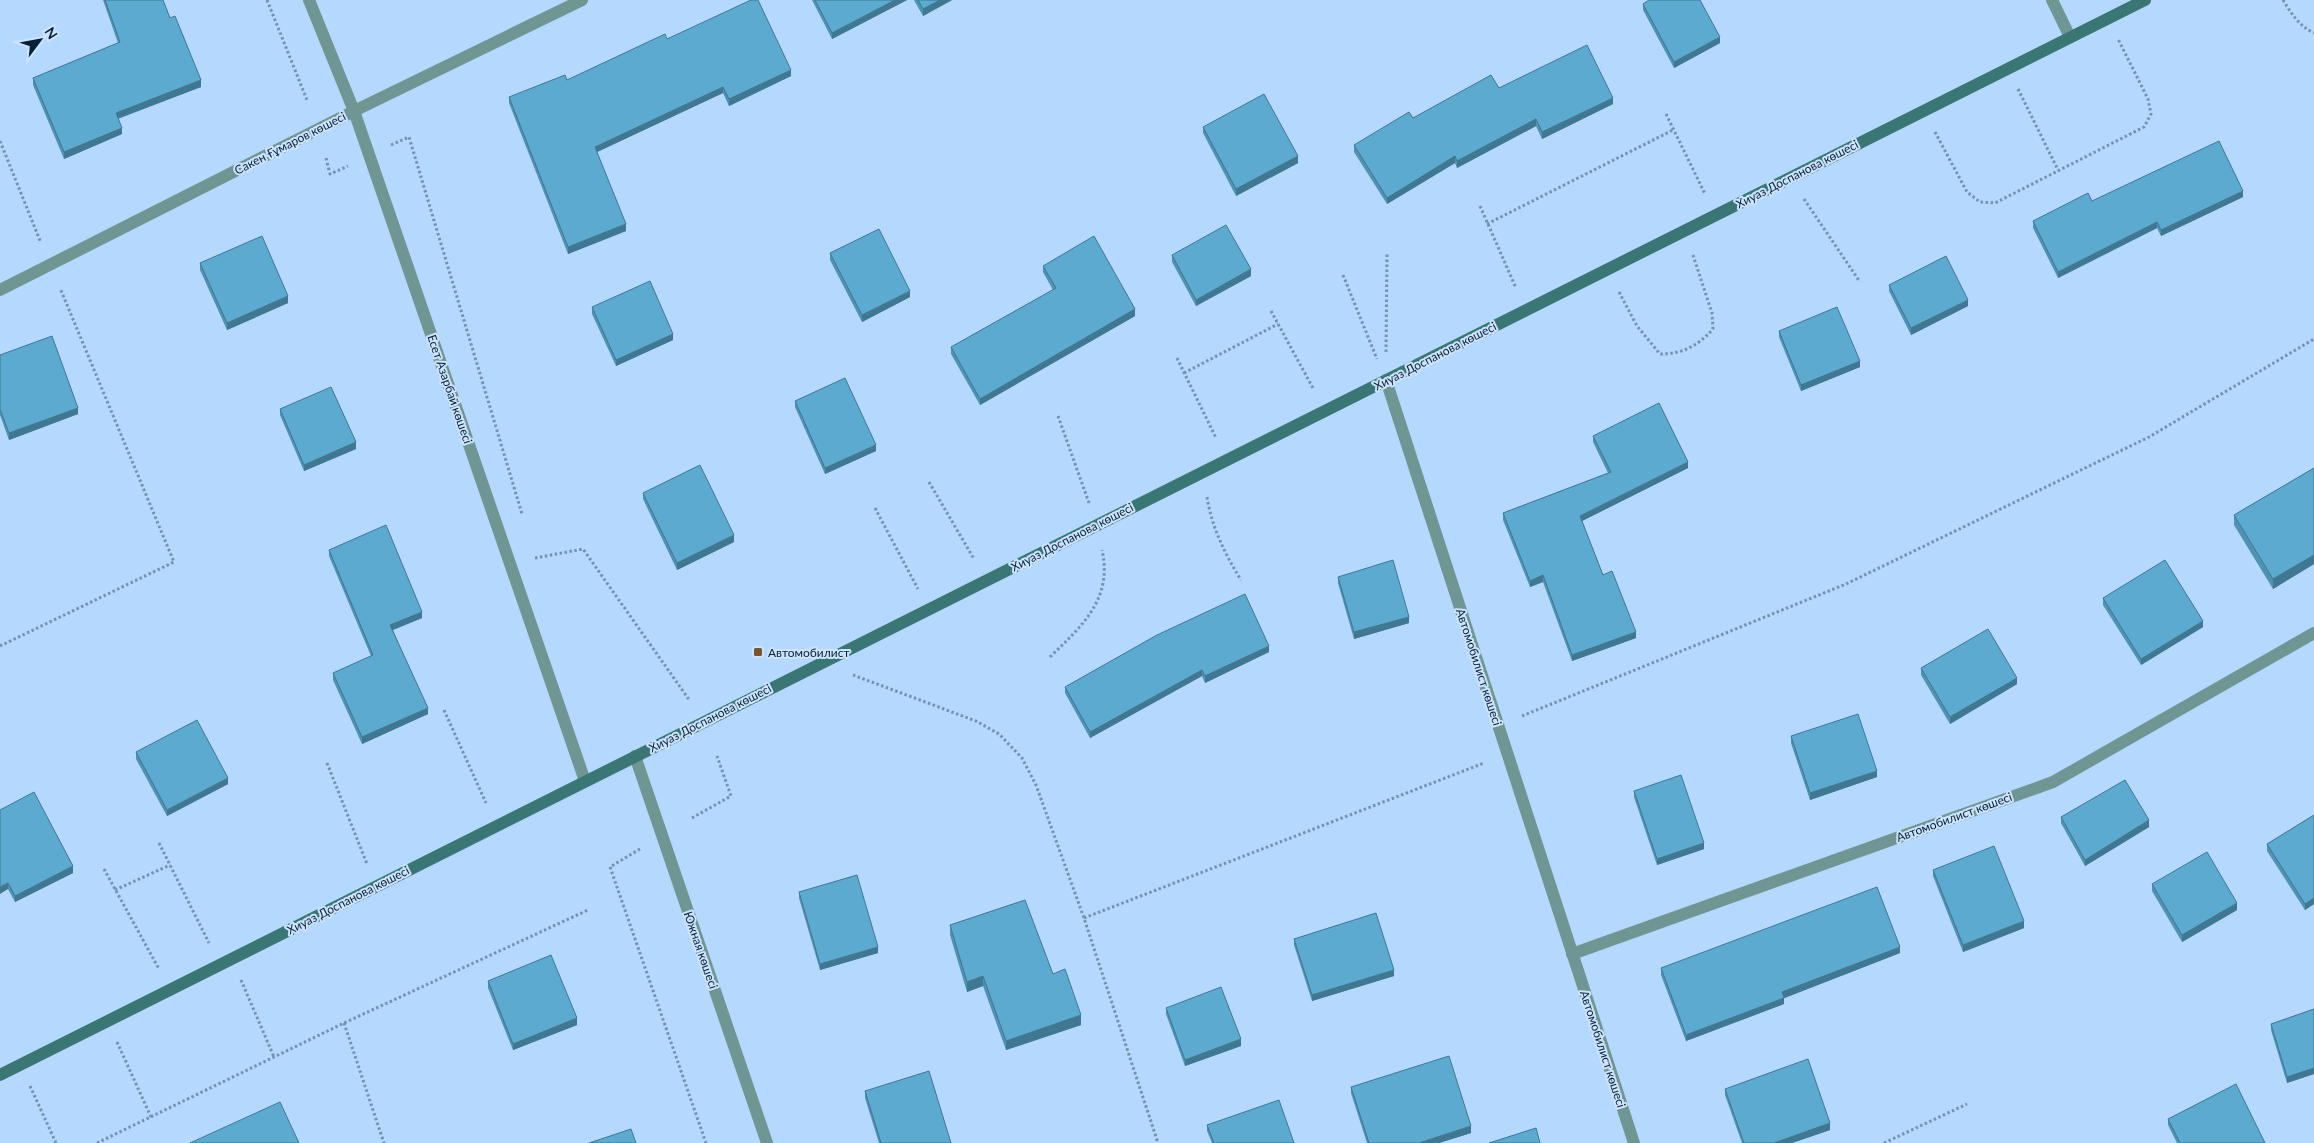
<svg xmlns="http://www.w3.org/2000/svg" width="2314" height="1143" font-family="Lato,sans-serif">
<style>
.lines{fill:none;stroke-linecap:round;stroke-linejoin:round}
.path{stroke:#7392b2;stroke-width:3;stroke-dasharray:2.5 2.5;stroke-linecap:butt}
.service{stroke:#709693;stroke-width:12}
.minor{stroke:#709693;stroke-width:12}
.tertiary{stroke:#709693;stroke-width:12}
.secondary{stroke:#3a7774;stroke-width:12}
.wall{fill:#4f92b2}
.shaded-wall{fill:#407791}
.building{fill:#5caacf;stroke:#407791}
.poi-dot{fill:#77562d;stroke:#cce4fe;stroke-width:2}
.labels{text-anchor:middle;dominant-baseline:central;stroke-width:4;stroke-linejoin:round;paint-order:stroke}
.street-label{font-size:12px;fill:#082037;stroke:#cce4fe}
.poi-label{font-size:12px;fill:#082037;stroke:#cce4fe;text-anchor:start}
</style>
<rect width="100%" height="100%" fill="#b5d8fe"/>
<g class="lines">
<g class="path">
<polyline points="267,0 307,100"/>
<path d="M 2283,0 C 2291,13 2299,26 2314,33"/>
<polyline points="2018,89 2058,170"/>
<polyline points="1666,114 1705,194"/>
<polyline points="1935,132 1967,192 1980,202 1995,203 2144,127 2151,114 2148,99 2118,39"/>
<polyline points="0,141 41,243"/>
<polyline points="391,145 409,137 522,514"/>
<polyline points="326,158 330,174 348,166"/>
<polyline points="1804,199 1860,282"/>
<polyline points="1480,206 1516,288"/>
<polyline points="1487,224 1673,130"/>
<polyline points="1343,275 1377,359"/>
<path d="M 1619,292 L 1637,326 L 1660,354 C 1682,354 1698,346 1713,329 L 1712,313 L 1693,255"/>
<polyline points="1271,311 1314,390"/>
<polyline points="1386,352 1387,253"/>
<polyline points="1177,358 1216,438"/>
<polyline points="1184,373 1278,324"/>
<polyline points="1058,416 1089,503"/>
<polyline points="929,482 974,559"/>
<path d="M 1207,497 C 1212,528 1225,554 1241,580"/>
<polyline points="875,508 918,589"/>
<polyline points="535,558 583,549 690,701"/>
<polyline points="0,646 174,562 60,288"/>
<path d="M 1050,657 C 1082,626 1113,599 1102,550"/>
<polyline points="853,675 976,721 999,734 1022,758 1036,785 1084,918 1158,1143"/>
<polyline points="444,710 486,803"/>
<polyline points="1522,716 1846,584 2149,437 2314,339"/>
<polyline points="327,763 367,864"/>
<polyline points="692,818 731,796 717,756"/>
<polyline points="159,843 209,943"/>
<polyline points="640,849 610,867 706,1143"/>
<polyline points="104,869 159,969"/>
<polyline points="115,890 170,865"/>
<polyline points="1084,918 1484,763"/>
<polyline points="241,980 274,1057"/>
<polyline points="344,1023 384,1143"/>
<polyline points="117,1042 151,1117"/>
<polyline points="30,1086 56,1143"/>
<polyline points="97,1143 344,1023 588,910"/>
<polyline points="1884,1143 1967,1104"/>
</g>
<polyline class="service" points="1572,954 2053,782 2314,633"/>
<g class="minor">
<polyline points="0,290 354,111 582,0"/>
<polyline points="1386,380 1634,1143"/>
</g>
<g class="tertiary">
<polyline points="309,0 354,111 585,781"/>
<polyline points="2052,0 2070,37"/>
<polyline points="635,756 767,1143"/>
</g>
<polyline class="secondary" points="0,1075 2145,0"/>
</g>
<g class="wall">
<polygon points="103,0 163,0 170,18 201,87 118,119 122,134 64,159 33,85 33,78 118,43"/>
<polygon points="812,0 907,0 832,39"/>
<polygon points="914,0 952,0 923,16"/>
<polygon points="1643,4 1720,43 1674,68 1643,10"/>
<polygon points="667,39 791,76 729,106 723,93 597,152 626,231 568,254 509,103 509,97 567,80"/>
<polygon points="1499,88 1613,104 1542,139 1536,126 1457,168 1455,163 1387,204 1354,152 1354,145 1413,118"/>
<polygon points="1203,127 1298,163 1236,196 1203,133"/>
<polygon points="2243,197 2161,236 2157,228 2058,278 2033,228 2033,221 2092,201"/>
<polygon points="830,253 910,297 862,322 830,260"/>
<polygon points="1172,255 1251,276 1196,306 1172,262"/>
<polygon points="200,263 288,303 227,330 200,270"/>
<polygon points="1043,266 1135,316 980,405 951,354 951,347 1053,290 1043,272"/>
<polygon points="1889,285 1968,306 1911,335 1889,291"/>
<polygon points="592,307 673,340 616,366 592,314"/>
<polygon points="1779,331 1860,367 1801,391 1779,337"/>
<polygon points="0,355 78,414 9,440 0,415"/>
<polygon points="795,401 876,451 825,474 795,407"/>
<polygon points="280,409 356,449 304,471 280,415"/>
<polygon points="1593,436 1688,468 1582,521 1603,575 1636,638 1572,661 1543,582 1530,587 1503,520 1503,513 1608,473 1593,442"/>
<polygon points="2314,468 2314,564 2273,589 2234,525 2234,515"/>
<polygon points="643,493 734,542 677,570 643,499"/>
<polygon points="329,550 422,618 393,630 428,714 362,744 333,680 333,673 371,656 329,556"/>
<polygon points="1338,577 1409,623 1354,639 1338,583"/>
<polygon points="2103,598 2203,627 2141,665 2103,605"/>
<polygon points="1269,652 1205,683 1202,676 1090,738 1065,693 1065,687"/>
<polygon points="1921,668 2017,684 1950,724 1921,675"/>
<polygon points="1791,736 1877,777 1810,800 1791,743"/>
<polygon points="136,752 228,784 167,816 136,759"/>
<polygon points="1634,791 1704,849 1657,865 1634,797"/>
<polygon points="0,810 73,873 15,902 8,889"/>
<polygon points="2314,815 2314,904 2305,910 2267,851 2267,844"/>
<polygon points="2061,817 2149,827 2085,866 2061,823"/>
<polygon points="1933,870 2024,928 1963,952 1933,876"/>
<polygon points="2152,884 2237,910 2182,942 2152,891"/>
<polygon points="799,892 878,953 820,970 799,898"/>
<polygon points="950,925 1053,974 1081,1025 1006,1050 983,986 967,992 950,935"/>
<polygon points="1294,939 1394,976 1312,1001 1294,945"/>
<polygon points="1900,953 1784,998 1784,1004 1686,1041 1661,975 1661,968"/>
<polygon points="488,981 577,1025 513,1050 488,988"/>
<polygon points="1166,1008 1241,1046 1185,1066 1166,1014"/>
<polygon points="2314,1009 2314,1074 2287,1083 2271,1030 2271,1024"/>
<polygon points="1351,1087 1471,1133 1439,1143 1367,1143 1351,1093"/>
<polygon points="1725,1089 1830,1130 1792,1143 1742,1143 1725,1095"/>
<polygon points="865,1091 951,1143 879,1143 865,1098"/>
<polygon points="2168,1119 2265,1143 2177,1143 2168,1125"/>
<polygon points="1207,1125 1294,1143 1212,1143 1207,1131"/>
</g>
<g class="shaded-wall">
<polygon points="895,0 907,0 832,39 832,33"/>
<polygon points="940,0 952,0 923,16 923,9"/>
<polygon points="1720,37 1720,43 1674,68 1674,62"/>
<polygon points="791,70 791,76 729,106 729,99"/>
<polygon points="201,80 201,87 116,119 116,113"/>
<polygon points="723,87 723,93 595,153 595,147"/>
<polygon points="1613,98 1613,104 1542,139 1542,132"/>
<polygon points="1536,119 1536,126 1457,168 1457,161"/>
<polygon points="122,128 122,134 64,159 64,152"/>
<polygon points="1298,156 1298,163 1236,196 1236,189"/>
<polygon points="1455,156 1455,163 1387,204 1387,198"/>
<polygon points="2243,191 2243,197 2161,236 2161,230"/>
<polygon points="2157,222 2157,228 2058,278 2058,272"/>
<polygon points="626,224 626,231 568,254 568,247"/>
<polygon points="1251,269 1251,276 1196,306 1196,300"/>
<polygon points="910,291 910,297 862,322 862,315"/>
<polygon points="288,296 288,303 227,330 227,323"/>
<polygon points="1968,300 1968,306 1911,335 1911,328"/>
<polygon points="1135,309 1135,316 980,405 980,399"/>
<polygon points="673,334 673,340 616,366 616,360"/>
<polygon points="1860,361 1860,367 1801,391 1801,385"/>
<polygon points="78,408 78,414 9,440 9,433"/>
<polygon points="356,442 356,449 304,471 304,465"/>
<polygon points="876,445 876,451 825,474 825,468"/>
<polygon points="1688,462 1688,468 1580,522 1580,516"/>
<polygon points="734,535 734,542 677,570 677,563"/>
<polygon points="2314,555 2314,564 2273,589 2273,579"/>
<polygon points="1543,575 1543,582 1530,587 1530,581"/>
<polygon points="422,612 422,618 390,631 390,625"/>
<polygon points="1409,617 1409,623 1354,639 1354,632"/>
<polygon points="2203,621 2203,627 2141,665 2141,659"/>
<polygon points="1636,632 1636,638 1572,661 1572,655"/>
<polygon points="1269,646 1269,652 1205,683 1205,676"/>
<polygon points="1202,670 1202,676 1090,738 1090,732"/>
<polygon points="2017,678 2017,684 1950,724 1950,717"/>
<polygon points="428,708 428,714 362,744 362,737"/>
<polygon points="1877,771 1877,777 1810,800 1810,793"/>
<polygon points="228,778 228,784 167,816 167,810"/>
<polygon points="2149,820 2149,827 2085,866 2085,860"/>
<polygon points="1704,843 1704,849 1657,865 1657,859"/>
<polygon points="73,866 73,873 15,902 15,896"/>
<polygon points="8,883 8,889 0,894 0,887"/>
<polygon points="2314,898 2314,904 2305,910 2305,904"/>
<polygon points="2237,903 2237,910 2182,942 2182,935"/>
<polygon points="2024,921 2024,928 1963,952 1963,945"/>
<polygon points="878,947 878,953 820,970 820,964"/>
<polygon points="1900,947 1900,953 1782,999 1782,992"/>
<polygon points="1394,970 1394,976 1312,1001 1312,995"/>
<polygon points="983,976 983,986 967,992 967,982"/>
<polygon points="1784,998 1784,1004 1686,1041 1686,1035"/>
<polygon points="1081,1015 1081,1025 1006,1050 1006,1041"/>
<polygon points="577,1018 577,1025 513,1050 513,1044"/>
<polygon points="1241,1039 1241,1046 1185,1066 1185,1060"/>
<polygon points="2314,1068 2314,1074 2287,1083 2287,1077"/>
<polygon points="1830,1123 1830,1130 1792,1143 1774,1143"/>
<polygon points="1471,1126 1471,1133 1439,1143 1419,1143"/>
</g>
<g class="building">
<polygon points="105,0 163,0 170,18 175,16 201,80 116,113 122,128 64,152 33,78 120,42"/>
<polygon points="751,0 758,0 791,70 729,99 723,87 595,147 626,224 568,247 509,97 565,75 567,80 665,34 667,39"/>
<polygon points="815,0 895,0 832,33"/>
<polygon points="918,0 940,0 923,9"/>
<polygon points="1649,0 1700,0 1720,37 1674,62 1643,4"/>
<polygon points="1587,45 1613,98 1542,132 1536,119 1457,161 1455,156 1387,198 1354,145 1409,112 1413,118 1491,75 1499,88"/>
<polygon points="1264,94 1298,156 1236,189 1203,127"/>
<polygon points="2219,141 2243,191 2161,230 2157,222 2058,272 2033,221 2088,193 2092,201"/>
<polygon points="1226,225 1251,269 1196,300 1172,255"/>
<polygon points="879,229 910,291 862,315 830,253"/>
<polygon points="262,236 288,296 227,323 200,263"/>
<polygon points="1094,236 1135,309 980,399 951,347 1056,288 1043,266"/>
<polygon points="1946,256 1968,300 1911,328 1889,285"/>
<polygon points="650,281 673,334 616,360 592,307"/>
<polygon points="1837,307 1860,361 1801,385 1779,331"/>
<polygon points="52,336 78,408 9,433 0,409 0,355"/>
<polygon points="845,378 876,445 825,468 795,401"/>
<polygon points="331,387 356,442 304,465 280,409"/>
<polygon points="1659,403 1688,462 1580,516 1603,575 1612,571 1636,632 1572,655 1543,575 1530,581 1503,513 1611,472 1593,436"/>
<polygon points="700,465 734,535 677,563 643,493"/>
<polygon points="2314,468 2314,555 2273,579 2234,515"/>
<polygon points="386,525 422,612 390,625 428,708 362,737 333,673 373,655 329,550"/>
<polygon points="1393,560 1409,617 1354,632 1338,577"/>
<polygon points="2165,560 2203,621 2141,659 2103,598"/>
<polygon points="1245,594 1269,646 1205,676 1202,670 1090,732 1065,687 1157,635"/>
<polygon points="1988,629 2017,678 1950,717 1921,668"/>
<polygon points="1858,714 1877,771 1810,793 1791,736"/>
<polygon points="197,720 228,778 167,810 136,752"/>
<polygon points="1681,775 1704,843 1657,859 1634,791"/>
<polygon points="2125,780 2149,820 2085,860 2061,817"/>
<polygon points="34,792 73,866 15,896 8,883 0,887 0,810"/>
<polygon points="2314,815 2314,898 2305,904 2267,844"/>
<polygon points="1994,846 2024,921 1963,945 1933,870"/>
<polygon points="2207,852 2237,903 2182,935 2152,884"/>
<polygon points="857,875 878,947 820,964 799,892"/>
<polygon points="1877,887 1900,947 1782,992 1784,998 1686,1035 1661,968"/>
<polygon points="1025,900 1053,974 1065,969 1081,1015 1006,1041 983,976 967,982 950,925"/>
<polygon points="1376,913 1394,970 1312,995 1294,939"/>
<polygon points="551,955 577,1018 513,1044 488,981"/>
<polygon points="1221,987 1241,1039 1185,1060 1166,1008"/>
<polygon points="2314,1009 2314,1068 2287,1077 2271,1024"/>
<polygon points="1449,1056 1471,1126 1419,1143 1369,1143 1351,1087"/>
<polygon points="1808,1059 1830,1123 1774,1143 1744,1143 1725,1089"/>
<polygon points="929,1071 951,1143 881,1143 865,1091"/>
<polygon points="2236,1084 2265,1143 2180,1143 2168,1119"/>
<polygon points="1279,1100 1294,1143 1214,1143 1207,1125"/>
<polygon points="280,1102 299,1143 190,1143"/>
<polygon points="1536,1128 1540,1143 1489,1143"/>
<polygon points="631,1129 636,1143 589,1143"/>
</g>
<rect class="poi-dot" x="753" y="647" width="10" height="10" rx="2.5"/>
<g class="labels">
<g class="street-label">
<text transform="translate(290 143) rotate(-27)">Сакен Ғұмаров көшесі</text>
<text transform="translate(1797 174) rotate(-27)">Хиуаз Доспанова көшесі</text>
<text transform="translate(1435 356) rotate(-27)">Хиуаз Доспанова көшесі</text>
<text transform="translate(450 389) rotate(71)">Есет Азарбай көшесі</text>
<text transform="translate(1072 537) rotate(-27)">Хиуаз Доспанова көшесі</text>
<text transform="translate(1479 667) rotate(72)">Автомобилист көшесі</text>
<text transform="translate(710 718) rotate(-27)">Хиуаз Доспанова көшесі</text>
<text transform="translate(1954 817) rotate(-20)">Автомобилист көшесі</text>
<text transform="translate(348 900) rotate(-27)">Хиуаз Доспанова көшесі</text>
<text transform="translate(701 950) rotate(71)">Южная көшесі</text>
<text transform="translate(1603 1049) rotate(72)">Автомобилист көшесі</text>
</g>
<g class="poi-label">
<text x="768" y="652">Автомобилист</text>
</g>
</g>
<g transform="translate(40 40) rotate(58)" stroke="#cce4fe" stroke-width="4" paint-order="stroke">
<path d="M0-4L9 19L0 12L-9 19Z" fill="#082037"/>
<text y="-8" font-size="14" font-weight="bold" text-anchor="middle" fill="#082037">N</text>
</g>
</svg>
